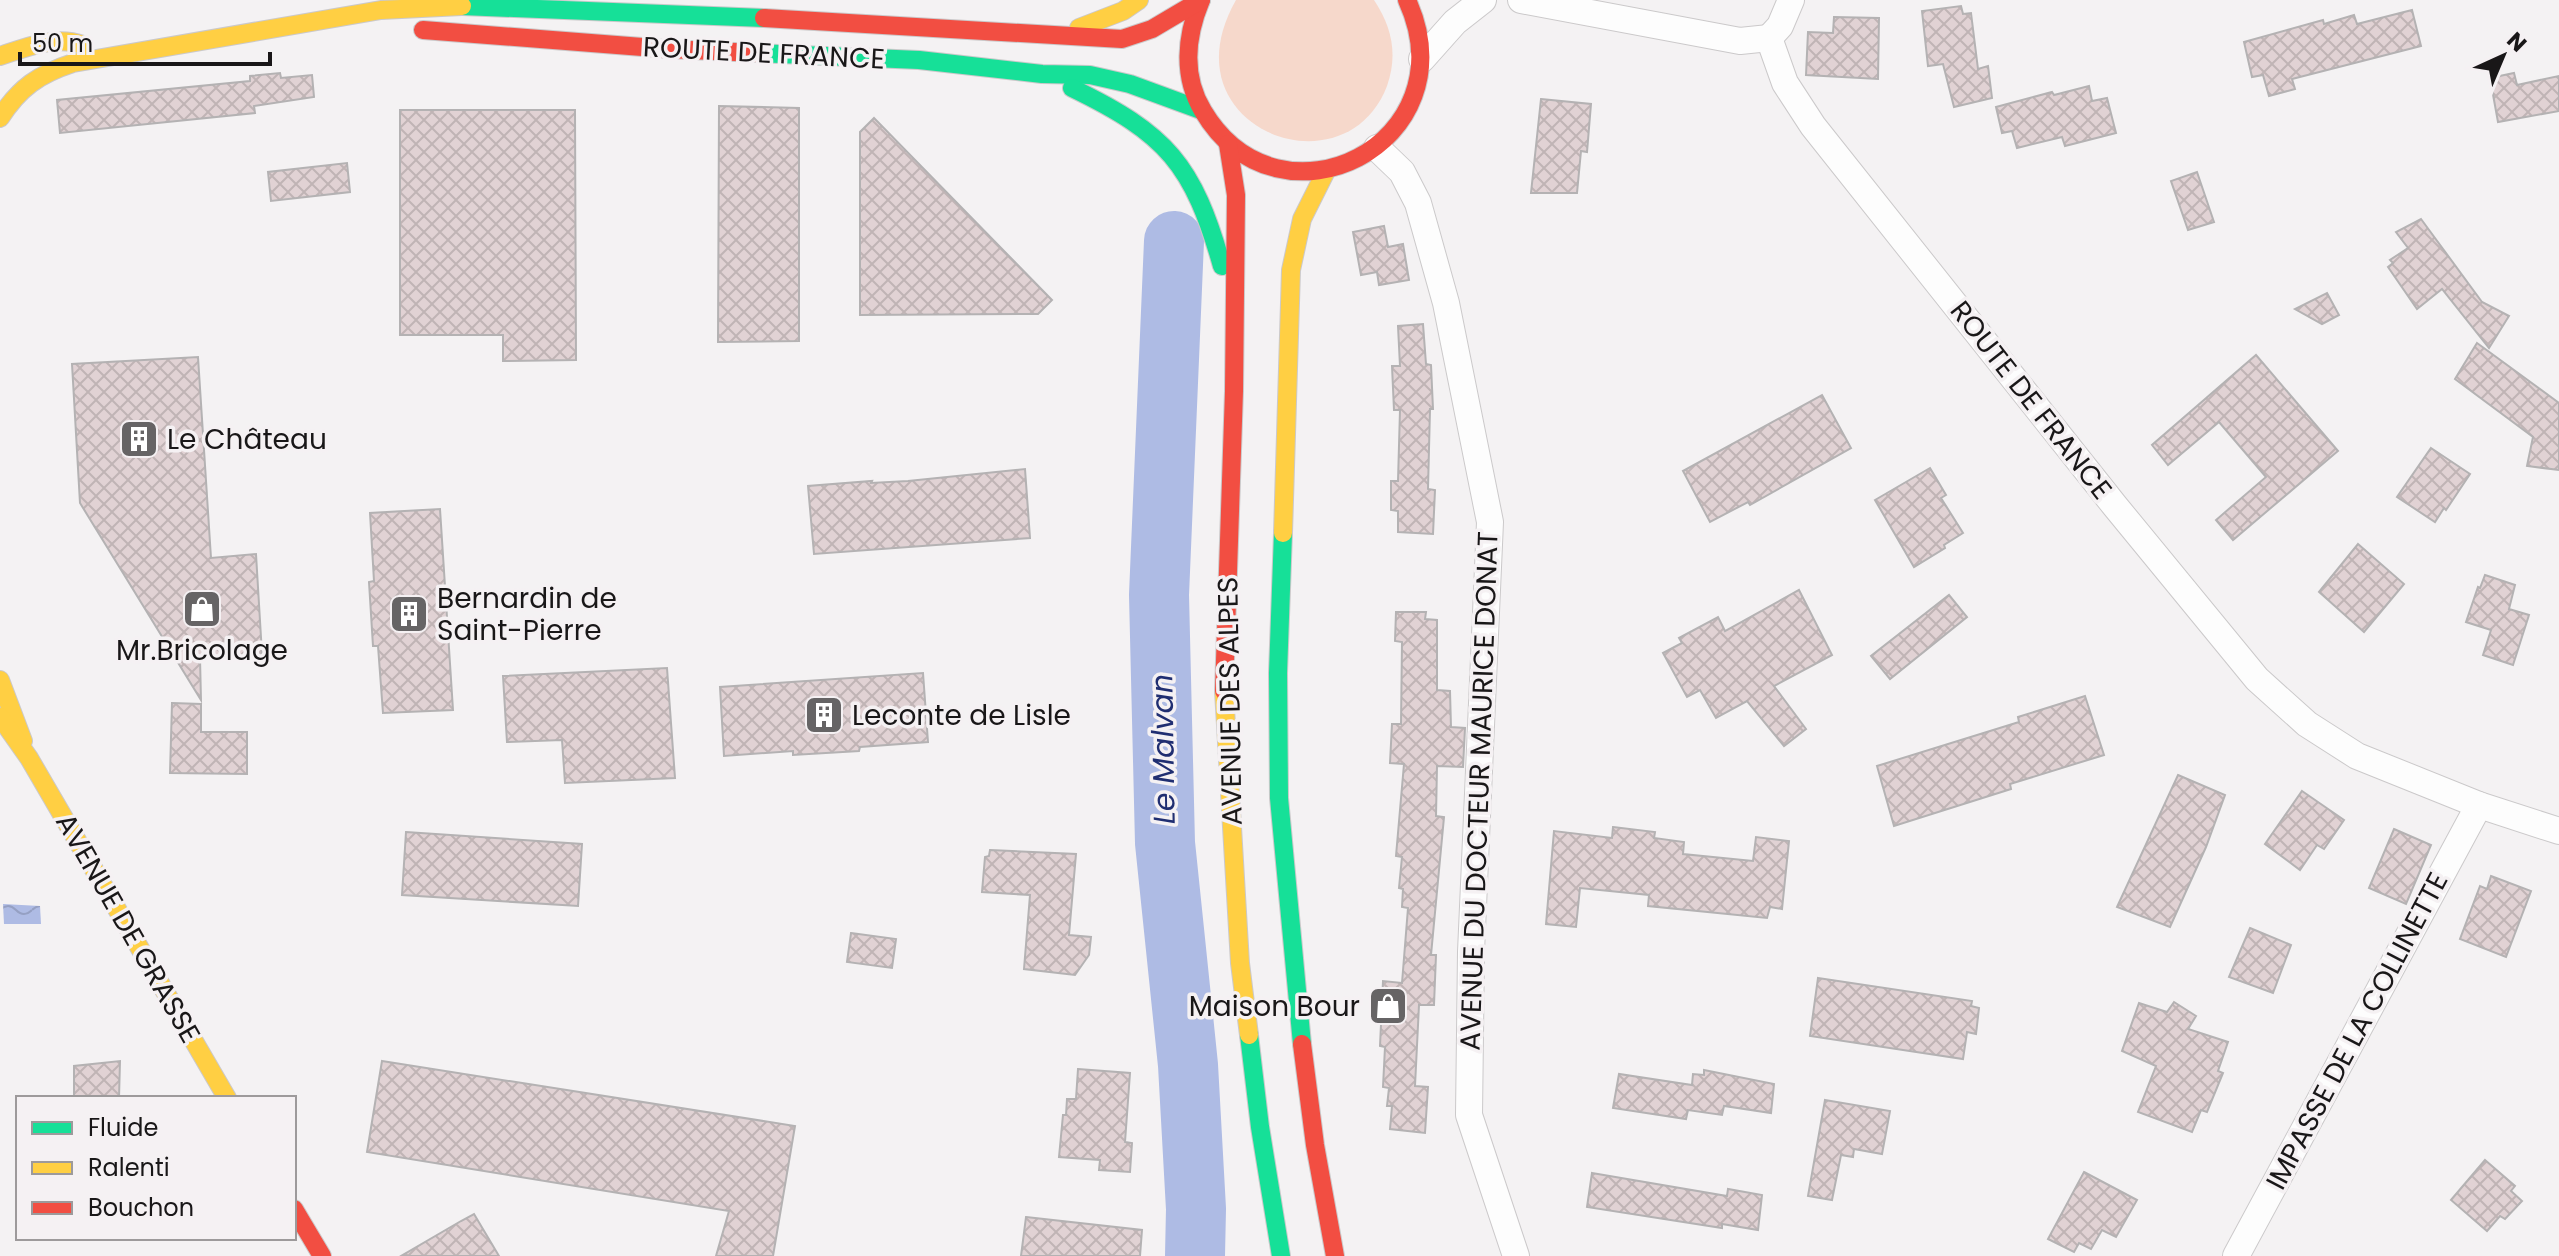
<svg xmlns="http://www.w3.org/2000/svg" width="2559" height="1256" font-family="Poppins,sans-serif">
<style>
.green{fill:#f6d8cb}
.water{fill:url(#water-waves)}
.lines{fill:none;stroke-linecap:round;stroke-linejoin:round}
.river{stroke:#aebbe4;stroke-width:60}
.building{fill:url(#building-cross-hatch);stroke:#b4b2b3;stroke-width:2}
.street-casing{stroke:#cbc9ca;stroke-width:28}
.fast-casing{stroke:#cbc9ca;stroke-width:20}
.slow-casing{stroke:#cbc9ca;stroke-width:20}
.jam-casing{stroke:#cbc9ca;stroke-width:20}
.street{stroke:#fdfdfd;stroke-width:26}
.fast{stroke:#16e098;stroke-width:18}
.slow{stroke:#ffcf43;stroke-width:18}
.jam{stroke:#f24e42;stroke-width:18}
.labels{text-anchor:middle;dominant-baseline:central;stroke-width:7;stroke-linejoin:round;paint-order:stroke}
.street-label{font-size:28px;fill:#191718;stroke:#f5f1f3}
.poi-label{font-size:28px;fill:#191718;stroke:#f5f1f3;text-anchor:start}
.water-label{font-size:30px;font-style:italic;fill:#202e71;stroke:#f5f1f3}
</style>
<defs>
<pattern id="water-waves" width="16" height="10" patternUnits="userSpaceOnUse" patternTransform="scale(2)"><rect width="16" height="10" fill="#aebbe4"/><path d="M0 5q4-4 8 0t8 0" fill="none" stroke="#95a0c3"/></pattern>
<pattern id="building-cross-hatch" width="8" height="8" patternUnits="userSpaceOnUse" patternTransform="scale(2)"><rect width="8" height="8" fill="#e1d2d4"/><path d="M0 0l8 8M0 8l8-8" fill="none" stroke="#c0b4b5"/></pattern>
</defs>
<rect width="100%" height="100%" fill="#f4f2f3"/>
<path class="green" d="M 1236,0 L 1374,0 C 1392,27 1398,55 1387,86 C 1345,196 1163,128 1236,0 Z"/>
<polygon class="water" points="3,904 40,906 41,924 4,924"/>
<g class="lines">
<polyline class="river" points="1174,241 1159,595 1165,843 1188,1065 1196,1209 1195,1256"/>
</g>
<g class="building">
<polygon points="1961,6 1963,14 1971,13 1978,69 1988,66 1992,98 1954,107 1943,64 1928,66 1922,11"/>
<polygon points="2412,10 2421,46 2292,79 2295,89 2269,96 2263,75 2252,77 2244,42 2323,20 2324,24 2354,15 2357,24"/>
<polygon points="1834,17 1879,18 1878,79 1806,75 1808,32 1833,33"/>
<polygon points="280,73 281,78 312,75 314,97 254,106 255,113 60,133 57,100 250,81 250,76"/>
<polygon points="2514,73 2517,85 2559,76 2559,111 2498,122 2490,78"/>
<polygon points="2089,86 2092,101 2107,98 2116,133 2065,146 2062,137 2017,148 2012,131 2002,133 1996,107 2052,92 2054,95"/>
<polygon points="1541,99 1591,104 1587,152 1581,151 1577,193 1531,193"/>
<polygon points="719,106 799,108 799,341 718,342"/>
<polygon points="400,110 575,110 576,360 503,361 503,335 400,335"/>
<polygon points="874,118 1052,300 1038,314 860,315 860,132"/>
<polygon points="347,163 350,192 271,201 268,172"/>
<polygon points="2197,172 2214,222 2188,230 2171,181"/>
<polygon points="2421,219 2482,302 2509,316 2489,348 2442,289 2417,309 2388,267 2393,263 2390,260 2408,248 2396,232"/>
<polygon points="1384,226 1388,247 1403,244 1409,280 1379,285 1377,272 1361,275 1353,232"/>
<polygon points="2327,293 2339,315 2322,324 2295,309"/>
<polygon points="1423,324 1426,364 1431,365 1433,409 1430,409 1428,489 1435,490 1433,534 1398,532 1398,511 1391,510 1391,481 1398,481 1400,410 1394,410 1392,366 1400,366 1398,326"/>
<polygon points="2477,343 2559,403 2559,470 2527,466 2533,437 2455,379"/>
<polygon points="2256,355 2338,451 2233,540 2216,520 2266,477 2219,422 2168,465 2152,445"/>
<polygon points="198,357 211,558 256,554 262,654 200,658 201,700 80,503 72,364"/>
<polygon points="1822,395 1851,448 1750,505 1748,502 1710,522 1683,471"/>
<polygon points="2431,448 2470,474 2446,510 2444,508 2435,522 2397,497"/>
<polygon points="1930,468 1946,495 1941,498 1963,533 1944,545 1945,548 1914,567 1875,500"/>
<polygon points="1025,469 1030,538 814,554 808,486 872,481 871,483 908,481"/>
<polygon points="440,509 453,710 383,713 378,646 373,646 369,582 374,581 370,513"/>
<polygon points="2358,544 2404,584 2364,632 2319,592"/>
<polygon points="2485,575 2515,585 2509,609 2529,615 2513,665 2483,655 2491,630 2466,622 2478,587 2480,588"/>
<polygon points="1799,590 1832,655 1774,686 1806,729 1784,746 1747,701 1716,718 1700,690 1687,697 1663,653 1682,643 1679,638 1718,617 1725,631"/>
<polygon points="1949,595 1967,617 1890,679 1871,656"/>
<polygon points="1396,612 1426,612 1425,619 1437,620 1437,690 1450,691 1451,727 1465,728 1463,767 1437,766 1436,816 1444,817 1431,955 1436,955 1434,1005 1419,1005 1415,1086 1428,1087 1425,1133 1390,1129 1392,1106 1387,1106 1389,1088 1383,1087 1385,1047 1380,1046 1383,981 1402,983 1408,908 1402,907 1403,889 1399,888 1402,857 1396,856 1404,764 1390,763 1392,724 1401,724 1402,642 1395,641"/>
<polygon points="667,668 675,778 565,783 562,740 507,742 503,676"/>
<polygon points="923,673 928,742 860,747 859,751 793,755 793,751 724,756 720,687"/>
<polygon points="2085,696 2104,755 2010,784 2011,789 1894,826 1877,766 2019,722 2018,717"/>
<polygon points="172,703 201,704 201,732 247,732 247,774 170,773"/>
<polygon points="2178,775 2225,795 2206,847 2170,927 2117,907"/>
<polygon points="2302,791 2344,820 2324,849 2317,845 2300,870 2265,844"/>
<polygon points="1613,827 1655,832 1654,838 1684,842 1683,854 1753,861 1756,837 1789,841 1782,909 1770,907 1767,918 1648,906 1649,895 1580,888 1576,927 1546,924 1554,831 1612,838"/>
<polygon points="2394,829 2431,845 2406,904 2369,888"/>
<polygon points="406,832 582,844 578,906 402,895"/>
<polygon points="990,850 1076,854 1069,935 1091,937 1089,955 1075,975 1024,969 1030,895 982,892 985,857 989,856"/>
<polygon points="2491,876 2531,891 2506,957 2460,939 2480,886 2487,889"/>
<polygon points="2250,928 2291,945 2273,993 2229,977"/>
<polygon points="851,933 896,939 892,968 847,962"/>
<polygon points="1818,978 1972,1001 1971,1006 1979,1008 1976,1034 1967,1032 1963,1059 1810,1036"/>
<polygon points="2174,1002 2196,1016 2188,1029 2228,1042 2218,1071 2223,1073 2207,1112 2201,1110 2192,1132 2138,1112 2156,1066 2122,1051 2139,1003 2167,1012"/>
<polygon points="120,1061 119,1098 74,1098 74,1066"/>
<polygon points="382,1061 795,1126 773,1256 716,1256 729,1211 367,1152"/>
<polygon points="1078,1069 1130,1073 1125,1142 1132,1143 1130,1172 1099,1170 1100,1160 1059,1157 1063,1115 1066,1115 1067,1099 1076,1099"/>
<polygon points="1704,1070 1774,1084 1771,1113 1724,1106 1722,1115 1688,1110 1686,1119 1613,1108 1619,1074 1692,1085 1693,1074 1704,1075"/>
<polygon points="1825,1100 1890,1111 1882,1154 1854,1149 1853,1157 1841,1155 1832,1200 1808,1196"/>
<polygon points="2485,1160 2515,1186 2511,1191 2522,1201 2505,1219 2500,1216 2487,1231 2451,1200"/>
<polygon points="2084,1172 2137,1200 2116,1237 2102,1230 2091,1249 2079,1243 2074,1252 2048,1239"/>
<polygon points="1592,1173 1727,1196 1728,1189 1762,1195 1758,1230 1722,1224 1722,1228 1587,1207"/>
<polygon points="474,1214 499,1256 401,1256 461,1221"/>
<polygon points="1026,1217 1142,1230 1140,1256 1021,1256"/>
</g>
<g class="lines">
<defs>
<g id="street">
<polyline points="1521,0 1740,41 1769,38"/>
<polyline points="1769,38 1785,83 1813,126 2115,506 2257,679 2307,724 2357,756 2479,805 2559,831"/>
<polyline points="1769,38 1780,26 1791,0"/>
<polyline points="1422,59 1455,22 1483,0"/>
<polyline points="1377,148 1402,172 1418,203 1446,303 1490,522 1471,952 1469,1115 1516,1256"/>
<polyline points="2236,1256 2479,805"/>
</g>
<g id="fast">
<polyline points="462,6 764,18"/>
<polyline points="757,53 919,60 1042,74 1090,75 1130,84 1201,110"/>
<path d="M 1072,88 C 1167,134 1193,164 1222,266"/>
<polyline points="1283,533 1278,673 1279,798 1302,1044"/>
<polyline points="1249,1035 1260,1127 1281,1256"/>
</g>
<g id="slow">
<polyline points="1079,28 1123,11 1139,0"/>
<path d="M 0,56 C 27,47 55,35 83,45"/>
<path d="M 0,118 C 19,88 39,74 73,63 L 381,10 L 462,6"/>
<polyline points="1283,533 1291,270 1302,219 1326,171"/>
<polyline points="0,680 23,741"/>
<polyline points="1224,691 1240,963 1249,1035"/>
<polyline points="0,717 29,758 227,1098"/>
</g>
<g id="jam">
<path d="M 1201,0 C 1186,36 1182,76 1203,111 C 1280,240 1472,143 1407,0"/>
<polyline points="764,18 1122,39 1152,29 1201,0"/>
<polyline points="423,30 668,49 757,53"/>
<polyline points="1224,691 1234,391 1236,195 1228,144"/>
<polyline points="1302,1044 1315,1145 1335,1256"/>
<polyline points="294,1209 322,1256"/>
</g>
</defs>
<use href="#street" class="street-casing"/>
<use href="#fast" class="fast-casing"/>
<use href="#slow" class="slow-casing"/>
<use href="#jam" class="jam-casing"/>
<use href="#street" class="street"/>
<use href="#fast" class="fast"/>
<use href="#slow" class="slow"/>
<use href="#jam" class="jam"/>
</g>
<defs>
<symbol id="building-square" viewBox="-11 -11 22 22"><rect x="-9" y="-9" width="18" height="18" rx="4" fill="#666465" stroke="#f5f1f3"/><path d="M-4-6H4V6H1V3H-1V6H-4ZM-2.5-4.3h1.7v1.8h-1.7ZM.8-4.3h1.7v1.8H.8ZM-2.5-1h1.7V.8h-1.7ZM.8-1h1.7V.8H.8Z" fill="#fff"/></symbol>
<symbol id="shop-square" viewBox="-11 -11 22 22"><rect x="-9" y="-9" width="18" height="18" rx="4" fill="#666465" stroke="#f5f1f3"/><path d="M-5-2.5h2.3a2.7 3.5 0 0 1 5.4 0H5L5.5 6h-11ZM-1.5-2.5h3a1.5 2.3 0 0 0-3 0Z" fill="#fff"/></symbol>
</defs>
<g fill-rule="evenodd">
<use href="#building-square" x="117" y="417" width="44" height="44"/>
<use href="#shop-square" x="180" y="587" width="44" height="44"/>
<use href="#building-square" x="387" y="592" width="44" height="44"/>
<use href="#building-square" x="802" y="693" width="44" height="44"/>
<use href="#shop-square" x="1366" y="984" width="44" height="44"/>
</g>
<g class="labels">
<g class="street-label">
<text transform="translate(764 53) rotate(3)">ROUTE DE FRANCE</text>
<text transform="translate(2031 400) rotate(52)">ROUTE DE FRANCE</text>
<text transform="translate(1230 701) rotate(-91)">AVENUE DES ALPES</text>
<text transform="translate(1479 791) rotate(-88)">AVENUE DU DOCTEUR MAURICE DONAT</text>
<text transform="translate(128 928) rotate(60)">AVENUE DE GRASSE</text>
<text transform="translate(2357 1031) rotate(-62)">IMPASSE DE LA COLLINETTE</text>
</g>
<g class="poi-label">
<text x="167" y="439">Le Château</text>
<text x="437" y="598">Bernardin de<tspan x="437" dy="32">Saint-Pierre</tspan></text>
<text x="202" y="650" text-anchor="middle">Mr.Bricolage</text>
<text x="852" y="715">Leconte de Lisle</text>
<text x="1360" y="1006" text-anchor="end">Maison Bour</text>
</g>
<g class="water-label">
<text transform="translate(1163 749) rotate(-91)">Le Malvan</text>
</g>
</g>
<rect x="16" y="1096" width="280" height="144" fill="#f5f1f3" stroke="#9d9a9b" stroke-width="2"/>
<rect x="32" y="1122" width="40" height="12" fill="#16e098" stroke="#9d9a9b" stroke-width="2"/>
<text x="88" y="1136" font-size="24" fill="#191718">Fluide</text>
<rect x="32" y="1162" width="40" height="12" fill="#ffcf43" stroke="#9d9a9b" stroke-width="2"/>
<text x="88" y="1176" font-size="24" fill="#191718">Ralenti</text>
<rect x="32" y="1202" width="40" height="12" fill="#f24e42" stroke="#9d9a9b" stroke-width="2"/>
<text x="88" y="1216" font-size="24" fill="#191718">Bouchon</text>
<g transform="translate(2503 56) rotate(44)" stroke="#f5f1f3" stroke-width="6" paint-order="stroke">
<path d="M0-6L14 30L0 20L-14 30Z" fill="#191718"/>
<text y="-12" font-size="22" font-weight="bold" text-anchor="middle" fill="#191718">N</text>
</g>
<path d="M20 52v12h250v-12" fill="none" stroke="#191718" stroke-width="4"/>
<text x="32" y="52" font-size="24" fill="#191718" stroke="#f5f1f3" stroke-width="6" paint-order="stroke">50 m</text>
</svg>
